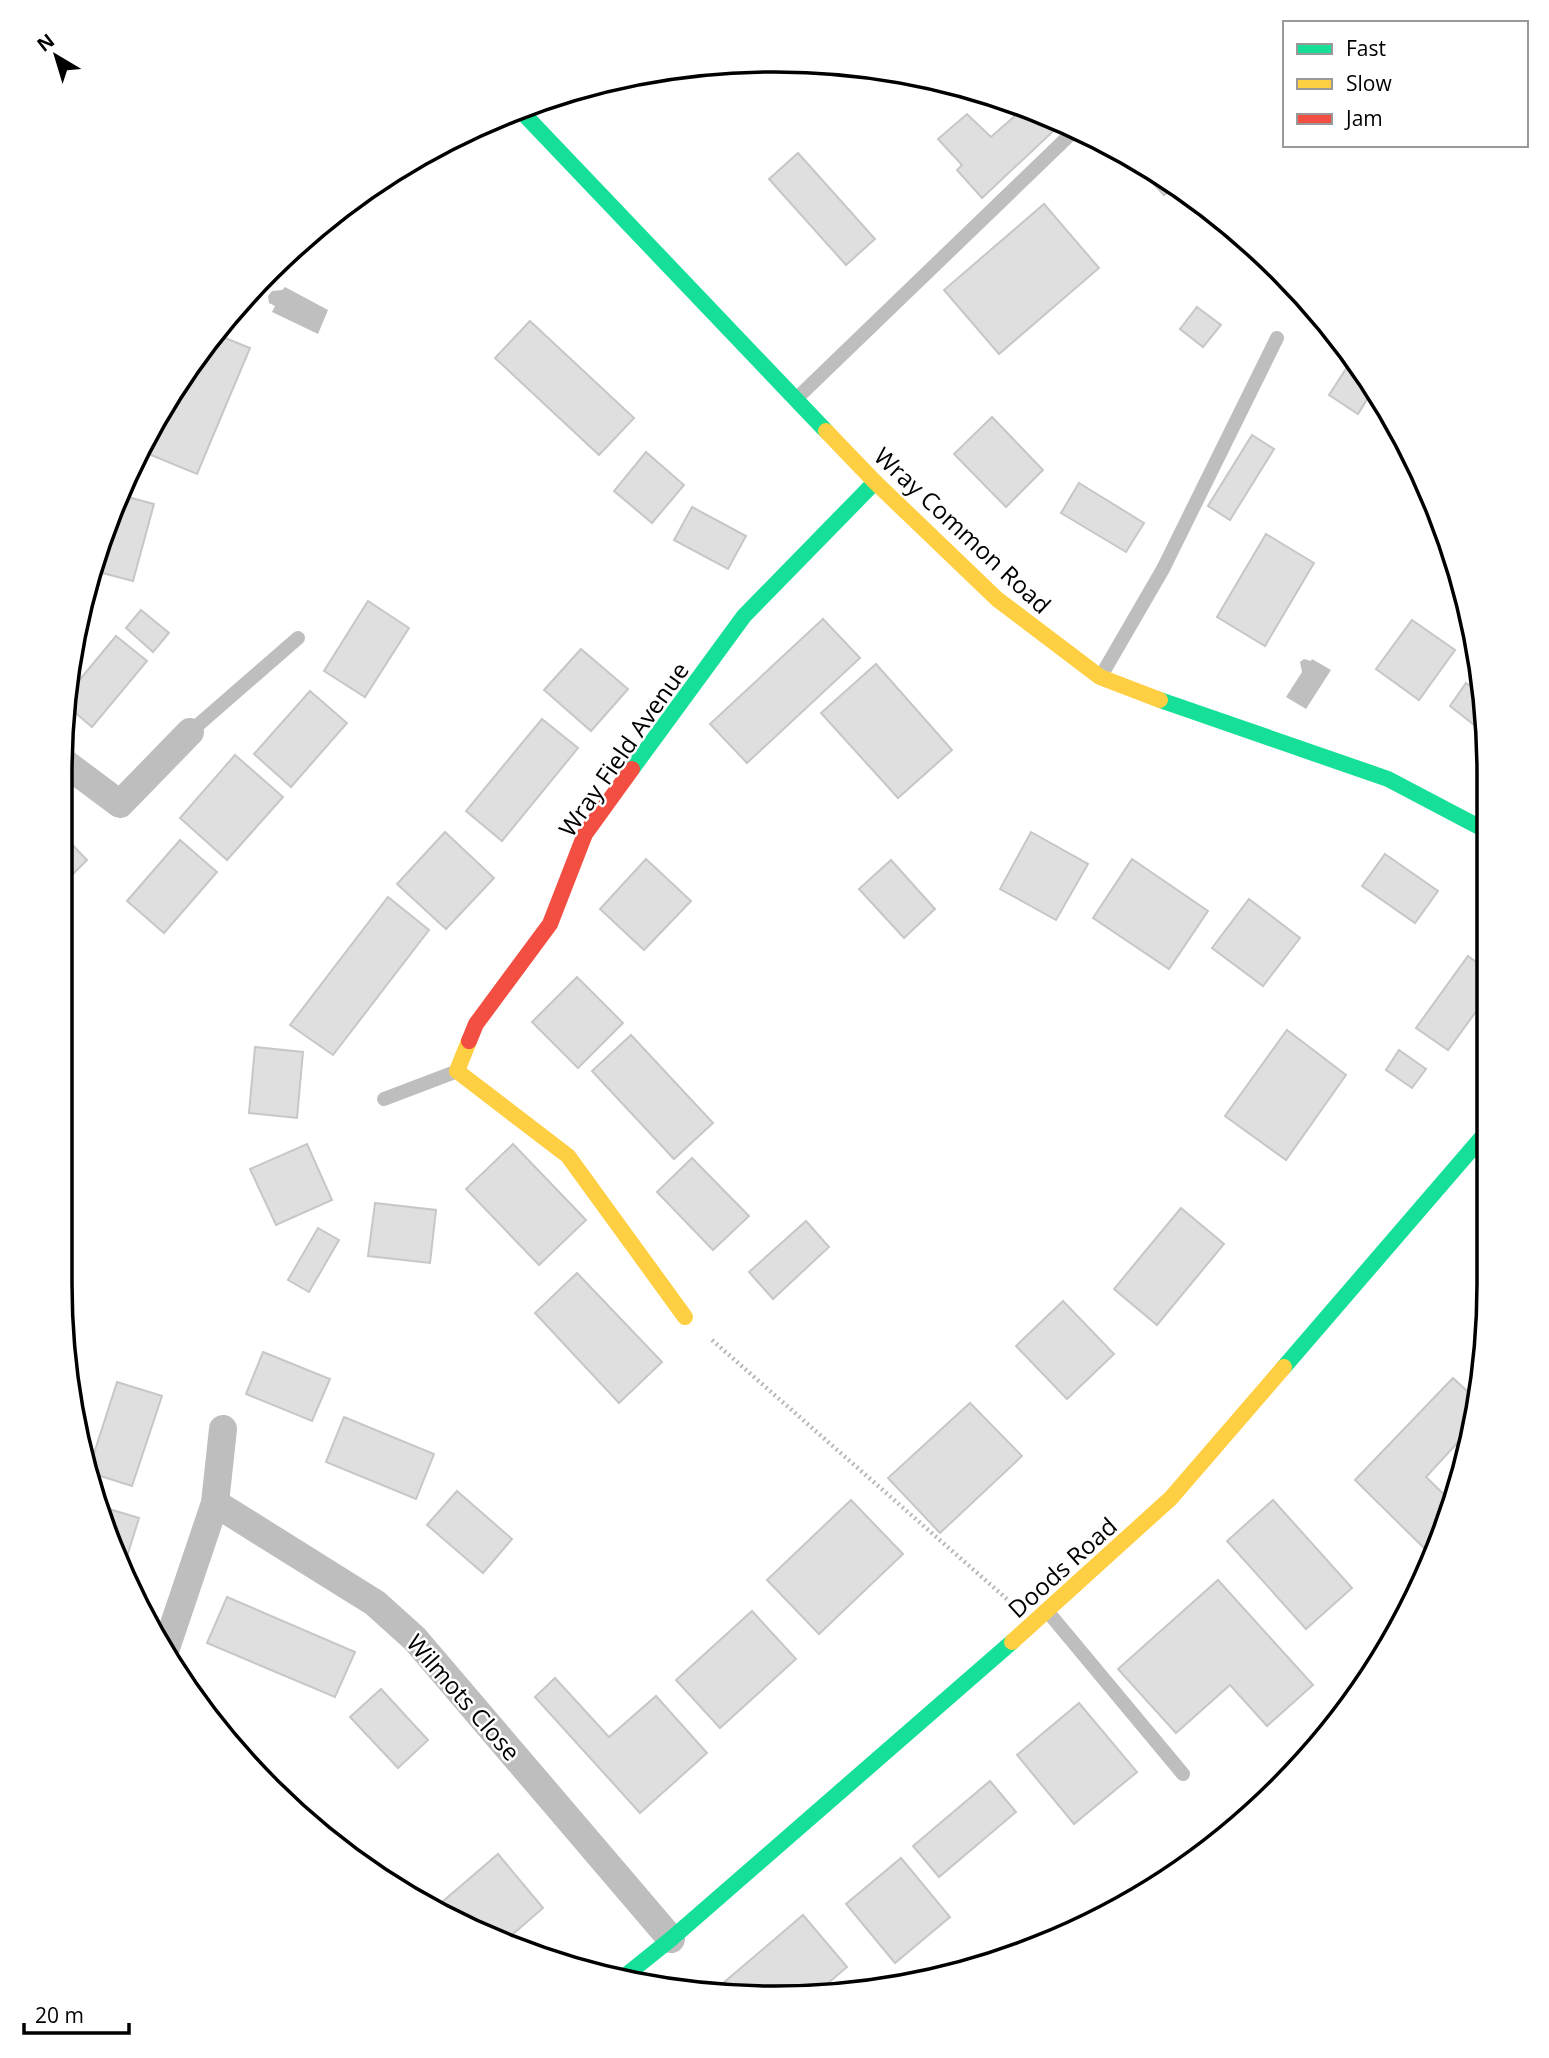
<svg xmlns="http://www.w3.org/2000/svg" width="1549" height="2058" font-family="'Open Sans',sans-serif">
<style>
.water{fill:#bfbfbf}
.building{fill:#dfdfdf;stroke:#c7c7c7;stroke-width:2}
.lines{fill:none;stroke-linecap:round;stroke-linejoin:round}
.path{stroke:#b9b9b9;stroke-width:4.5;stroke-dasharray:2 3.5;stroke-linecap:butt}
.lane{stroke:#bebebe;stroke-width:14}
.street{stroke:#bebebe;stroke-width:28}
.fast{stroke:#16e098;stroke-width:16}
.slow{stroke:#ffcf43;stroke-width:16}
.jam{stroke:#f24e42;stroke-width:16}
.labels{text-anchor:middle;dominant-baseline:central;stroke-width:5;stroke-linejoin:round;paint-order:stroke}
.street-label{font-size:24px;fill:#000;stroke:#fff}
.rim{fill:none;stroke:#000;stroke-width:3.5}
</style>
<rect width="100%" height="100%" fill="#fff"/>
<g class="water">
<polygon points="285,287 328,310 318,334 272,312 275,306 269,303 268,296 272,291 282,290"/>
<polygon points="1304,659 1311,661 1312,659 1331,670 1306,709 1286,697 1302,672 1300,662"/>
</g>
<g class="building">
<polygon points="1025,107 1048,114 1063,122 982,198 957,170 962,165 938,139 967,114 991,137"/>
<polygon points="798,153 875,239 846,265 769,179"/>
<polygon points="1129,157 1171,180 1177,184 1164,195"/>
<polygon points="1044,204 1099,268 999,354 944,290"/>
<polygon points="1197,307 1221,325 1203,347 1180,329"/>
<polygon points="530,321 634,418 599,455 495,358"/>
<polygon points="213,333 250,348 197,474 139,450"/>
<polygon points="1353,358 1369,377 1374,388 1358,414 1329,395"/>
<polygon points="992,417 1043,470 1006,507 954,454"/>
<polygon points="1252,435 1274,449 1230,520 1208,506"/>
<polygon points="646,452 684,485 652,523 614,491"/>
<polygon points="1079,483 1144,523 1126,552 1061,513"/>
<polygon points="120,495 154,504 133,581 91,570"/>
<polygon points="692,507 746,536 728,569 674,540"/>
<polygon points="1266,534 1314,563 1265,646 1217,617"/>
<polygon points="368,601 409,628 365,697 324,671"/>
<polygon points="141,610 169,633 153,652 126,628"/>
<polygon points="823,619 860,658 747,763 710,724"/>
<polygon points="1412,620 1455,650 1419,700 1376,669"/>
<polygon points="116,636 147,661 92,727 65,704 67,695"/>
<polygon points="581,649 628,689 591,731 544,690"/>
<polygon points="876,664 952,750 898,798 821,713"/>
<polygon points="1466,683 1483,695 1483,732 1450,706"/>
<polygon points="310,691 347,723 291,787 254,754"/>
<polygon points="542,719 578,748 502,841 466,811"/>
<polygon points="235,755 283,797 227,860 180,818"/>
<polygon points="445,832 494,878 446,929 397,884"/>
<polygon points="1031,832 1088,864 1056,920 1000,889"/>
<polygon points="61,833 87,860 61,886"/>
<polygon points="180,840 217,872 164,933 127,901"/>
<polygon points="1385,854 1438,891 1415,923 1362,886"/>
<polygon points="646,859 691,901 644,950 600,909"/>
<polygon points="1132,859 1208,911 1169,969 1093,918"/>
<polygon points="891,860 935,909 904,938 859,889"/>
<polygon points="388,897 429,930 333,1055 290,1025"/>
<polygon points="1249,899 1300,938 1263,986 1212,948"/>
<polygon points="1468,956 1483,967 1483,1002 1448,1050 1416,1028"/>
<polygon points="577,977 623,1023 578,1068 532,1022"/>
<polygon points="1287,1030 1346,1075 1286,1160 1225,1116"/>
<polygon points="631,1035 713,1123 674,1159 592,1071"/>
<polygon points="255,1047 303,1052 297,1118 249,1113"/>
<polygon points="1399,1050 1426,1069 1412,1088 1386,1070"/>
<polygon points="60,1056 68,1060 60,1076"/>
<polygon points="307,1144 332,1200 276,1225 250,1169"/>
<polygon points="513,1144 586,1220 539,1265 466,1189"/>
<polygon points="692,1158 749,1216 713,1250 657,1192"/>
<polygon points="375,1203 436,1210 430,1263 368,1256"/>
<polygon points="1181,1208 1224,1244 1157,1325 1114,1289"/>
<polygon points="806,1221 829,1247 773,1299 749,1272"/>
<polygon points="318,1228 339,1240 309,1292 288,1280"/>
<polygon points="577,1273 662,1362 619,1403 535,1313"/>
<polygon points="1063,1301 1114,1354 1067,1399 1016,1346"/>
<polygon points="263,1352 330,1379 312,1421 246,1394"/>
<polygon points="1453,1378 1478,1401 1472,1427 1426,1477 1454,1504 1441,1536 1427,1551 1355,1480"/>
<polygon points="117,1382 162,1396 132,1486 88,1472"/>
<polygon points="970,1403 1022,1456 940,1533 888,1478"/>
<polygon points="344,1417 434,1454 416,1499 326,1462"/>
<polygon points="457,1491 512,1539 483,1573 427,1525"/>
<polygon points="851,1500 903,1554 819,1634 767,1580"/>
<polygon points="1273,1500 1352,1588 1306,1629 1227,1541"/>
<polygon points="99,1506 139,1518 124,1566"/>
<polygon points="1218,1580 1313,1685 1267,1726 1230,1685 1176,1733 1118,1669"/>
<polygon points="227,1597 355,1652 335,1697 207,1643"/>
<polygon points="752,1611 796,1659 720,1728 676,1680"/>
<polygon points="555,1678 609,1737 656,1696 707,1753 640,1813 535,1697"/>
<polygon points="381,1689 428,1740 398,1768 350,1717"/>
<polygon points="1079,1703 1137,1772 1074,1824 1017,1755"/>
<polygon points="990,1781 1016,1812 939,1877 913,1846"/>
<polygon points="498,1854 543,1908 505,1941 458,1925 434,1909"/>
<polygon points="901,1858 950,1917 895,1963 846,1904"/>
<polygon points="803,1915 847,1967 813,1996 715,1990"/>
</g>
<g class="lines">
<polyline class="path" points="712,1340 1008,1600"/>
<g class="lane">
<polyline points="796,399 1076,129"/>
<polyline points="1101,676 1163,569 1277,338"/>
<polyline points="190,732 298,638"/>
<polyline points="384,1099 455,1072"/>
<polyline points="1048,1612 1183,1774"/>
</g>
<g class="street">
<polyline points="61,760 120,804 190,732"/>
<polyline points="215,1503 223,1429"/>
<polyline points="164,1654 215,1503 375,1603 415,1639 671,1939"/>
</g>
<g class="fast">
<polyline points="519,109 826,431"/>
<polyline points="1160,700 1388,779 1483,829"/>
<polyline points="632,769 744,616 875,482"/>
<polyline points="1284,1367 1483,1136"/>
<polyline points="620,1980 671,1939 1012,1642"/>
</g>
<g class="slow">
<polyline points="826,431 875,482 997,599 1100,677 1160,700"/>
<polyline points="469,1041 457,1071 568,1156 685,1317"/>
<polyline points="1012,1642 1171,1498 1284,1367"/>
</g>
<polyline class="jam" points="469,1041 476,1024 550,924 585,834 632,769"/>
</g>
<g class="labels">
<g class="street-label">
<text transform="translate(963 530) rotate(43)">Wray Common Road</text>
<text transform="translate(623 749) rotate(-55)">Wray Field Avenue</text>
<text transform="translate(1062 1567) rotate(-42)">Doods Road</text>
<text transform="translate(464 1697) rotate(49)">Wilmots Close</text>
</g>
</g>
<path d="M0 0H1549V2058H0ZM774 72H775A702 702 0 0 1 1477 774V1284A702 702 0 0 1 775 1986H774A702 702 0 0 1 72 1284V774A702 702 0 0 1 774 72Z" fill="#fff" fill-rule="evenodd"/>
<path class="rim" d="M774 72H775A702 702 0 0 1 1477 774V1284A702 702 0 0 1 775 1986H774A702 702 0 0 1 72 1284V774A702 702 0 0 1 774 72Z"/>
<rect x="1283" y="21" width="245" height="126" fill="#ffffff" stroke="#999999" stroke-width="2"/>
<rect x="1297" y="44" width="35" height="10" fill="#16e098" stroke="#999999" stroke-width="2"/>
<text x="1346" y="56" font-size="21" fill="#000000">Fast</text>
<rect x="1297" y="79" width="35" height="10" fill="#ffcf43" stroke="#999999" stroke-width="2"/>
<text x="1346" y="91" font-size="21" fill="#000000">Slow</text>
<rect x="1297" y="114" width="35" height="10" fill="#f24e42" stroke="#999999" stroke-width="2"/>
<text x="1346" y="126" font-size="21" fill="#000000">Jam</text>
<g transform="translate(56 56) rotate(322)" stroke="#ffffff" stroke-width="5" paint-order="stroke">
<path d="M0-5L12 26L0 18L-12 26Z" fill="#000000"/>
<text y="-10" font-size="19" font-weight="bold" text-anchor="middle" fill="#000000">N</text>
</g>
<path d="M24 2023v10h105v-10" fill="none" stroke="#000000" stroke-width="3.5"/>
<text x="35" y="2023" font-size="21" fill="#000000" stroke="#ffffff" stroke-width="5" paint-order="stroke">20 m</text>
</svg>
